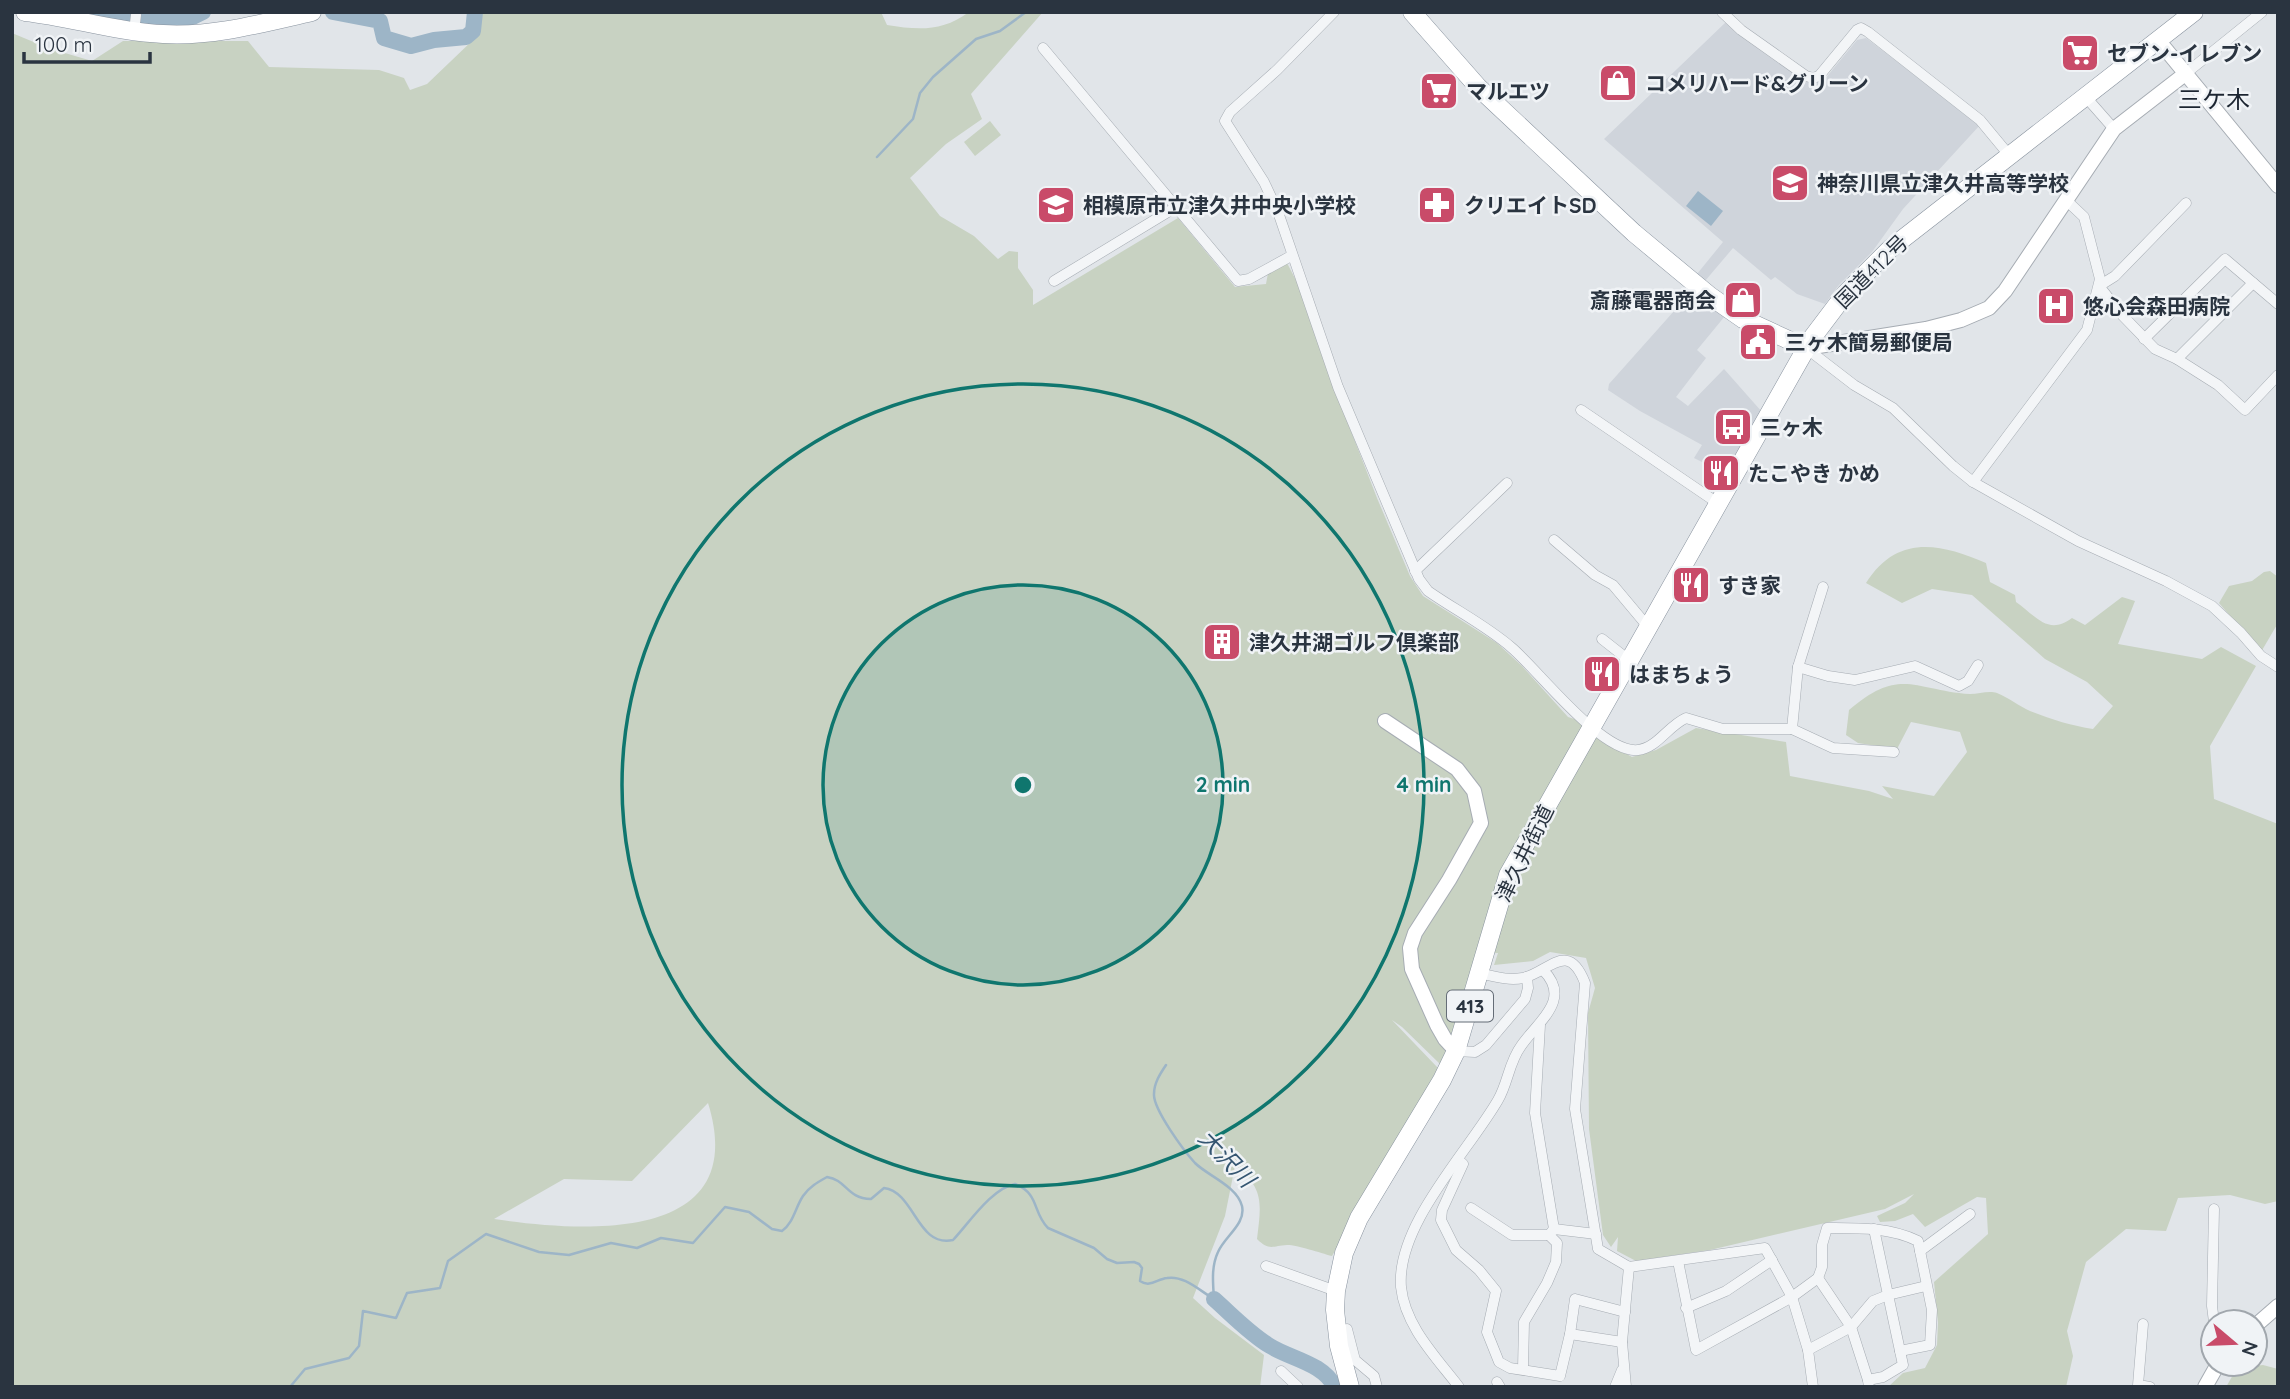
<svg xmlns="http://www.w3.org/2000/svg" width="2290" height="1399" font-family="Quicksand,'Noto Sans JP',sans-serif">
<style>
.built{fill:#cfd4db}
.green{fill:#c8d2c2;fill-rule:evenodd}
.water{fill:#9db5c7}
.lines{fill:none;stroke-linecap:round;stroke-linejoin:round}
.stream{stroke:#9db5c7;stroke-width:2.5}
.river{stroke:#9db5c7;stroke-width:16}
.street-casing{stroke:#a6acb3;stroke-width:11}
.secondary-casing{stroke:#a6acb3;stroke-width:16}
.highway-casing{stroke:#89939f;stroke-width:19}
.street{stroke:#f3f5f7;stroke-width:10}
.secondary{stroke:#fff;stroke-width:14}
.highway{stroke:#fff;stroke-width:18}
.ring{fill:none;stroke:#0f766e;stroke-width:3.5}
.labels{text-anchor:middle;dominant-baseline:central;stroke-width:5;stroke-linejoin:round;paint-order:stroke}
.shield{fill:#f0f3f6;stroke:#656d77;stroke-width:2}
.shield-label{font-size:19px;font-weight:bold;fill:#2a3440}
.poi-label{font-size:21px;font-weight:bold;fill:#2a3440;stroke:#f0f3f6;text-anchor:start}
.street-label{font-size:21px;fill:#2a3440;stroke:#f0f3f6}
.water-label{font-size:23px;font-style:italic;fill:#355672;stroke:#f0f3f6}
.quarter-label{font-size:24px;fill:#1c2531;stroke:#f0f3f6}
.centre{fill:#0f766e;stroke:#f0f3f6;stroke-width:3.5}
.ring-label{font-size:21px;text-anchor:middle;font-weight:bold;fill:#0f766e;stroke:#f0f3f6;stroke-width:5;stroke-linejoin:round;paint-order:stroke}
</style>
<rect width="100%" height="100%" fill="#e1e5e9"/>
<g class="built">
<polygon points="1726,22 1738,34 1809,83 1824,80 1857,40 1866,38 1980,125 1903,209 1872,252 1839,285 1825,304 1797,294 1775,277 1771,280 1733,248 1705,281 1697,274 1723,242 1604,139"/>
<polygon points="1691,292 1725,316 1697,350 1706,358 1676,397 1688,406 1724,369 1762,412 1732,467 1718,458 1712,467 1694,458 1702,445 1640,411 1608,390 1609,384"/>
</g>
<g class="green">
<path d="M 482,12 L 881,12 L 887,25 C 918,30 942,32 969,12 L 1043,12 L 971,94 L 982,119 L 946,144 L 910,178 L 940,216 L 974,236 L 998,259 L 1009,251 L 1018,252 L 1018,268 L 1033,290 L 1033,305 L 1178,218 L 1235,287 L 1266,284 L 1268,273 L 1287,263 L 1300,288 L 1335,390 L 1377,498 L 1410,576 L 1423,596 L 1497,643 L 1522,666 L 1568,717 L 1587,723 L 1584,729 L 1632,757 L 1656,750 L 1696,728 L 1786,742 L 1790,776 L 1869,791 L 1893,799 L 1882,786 L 1934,796 L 1967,752 L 1960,732 L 1911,722 L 1897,749 L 1858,743 L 1846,735 L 1849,710 C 1900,666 1914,690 1970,694 C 1979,694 1989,690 1997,693 C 2009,698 2019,706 2030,711 C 2050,719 2072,726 2093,729 L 2113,706 L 2087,682 L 2045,659 L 1972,595 L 1932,589 L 1902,603 L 1866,583 C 1897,534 1940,543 1986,563 L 1990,582 L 2015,595 L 2016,602 C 2036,616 2048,636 2072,618 L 2085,625 L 2122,597 L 2135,601 L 2118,644 L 2202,659 L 2221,647 L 2256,666 L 2210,746 L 2214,799 L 2278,824 L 2278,1201 L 2265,1204 L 2230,1195 L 2178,1198 L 2166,1231 L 2126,1229 L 2086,1262 L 2067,1331 L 2073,1356 L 2066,1387 L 1888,1387 L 1903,1373 L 1925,1368 L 1937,1345 L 1938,1323 L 1934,1282 L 1988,1234 L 1986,1198 L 1977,1197 L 1925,1227 L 1913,1214 L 1895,1221 L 1880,1222 L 1877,1216 L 1905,1203 L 1914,1194 L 1885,1209 L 1710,1250 L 1636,1261 L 1617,1251 L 1618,1237 L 1611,1247 L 1603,1235 L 1589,1129 L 1588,1013 L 1595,988 L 1586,958 L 1550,952 L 1533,961 L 1494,965 L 1498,953 L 1476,954 L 1457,1022 L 1441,1065 L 1402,1027 L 1392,1020 L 1438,1068 L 1332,1256 C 1320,1253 1298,1245 1287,1245 C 1272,1246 1269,1251 1257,1239 C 1261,1205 1265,1188 1235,1166 L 1225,1216 L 1193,1298 L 1215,1318 L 1264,1355 L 1260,1387 L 12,1387 L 12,33 L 48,48 L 92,61 L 123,41 L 248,41 L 269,67 L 379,70 L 404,78 L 410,90 L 427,84 L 474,39 ZM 708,1103 C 752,1245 583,1232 494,1219 L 564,1179 L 632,1181 Z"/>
<polygon points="990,121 1001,135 975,156 964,142"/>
<polygon points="2270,571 2278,577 2278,623 2261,652 2219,603 2229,586 2252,581 2264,572"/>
<polygon points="2263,1365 2278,1369 2278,1387 2226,1387 2237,1368"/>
</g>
<polygon class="water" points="1698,191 1723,211 1711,226 1686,206"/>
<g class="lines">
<g class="stream">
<polyline points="877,157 913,119 920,93 933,77 976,39 1000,31 1026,12"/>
<path d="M 1166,1065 C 1160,1074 1154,1083 1154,1094 C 1153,1109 1184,1151 1195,1163 C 1208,1176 1237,1186 1242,1206 C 1246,1224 1225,1236 1218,1252 C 1211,1267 1213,1283 1214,1299"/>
<path d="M 290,1387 L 305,1369 L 349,1358 L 359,1346 L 363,1311 L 396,1318 L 407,1293 L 440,1288 L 448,1261 L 486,1234 L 539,1252 L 569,1255 L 611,1243 L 637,1248 L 661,1238 L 693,1243 L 725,1207 L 749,1212 L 772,1229 L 782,1231 C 794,1222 795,1208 803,1196 C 809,1187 818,1182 827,1177 C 847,1180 846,1198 871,1199 L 884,1188 C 915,1192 917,1248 953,1240 C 969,1223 992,1188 1015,1184 C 1040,1194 1032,1212 1048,1228 L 1094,1248 L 1107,1259 L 1117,1263 L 1134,1262 L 1139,1264 L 1142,1268 L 1140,1281 C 1150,1288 1157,1279 1167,1278 C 1184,1275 1200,1291 1214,1299"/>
</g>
<g class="river">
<path d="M 99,12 C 131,20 173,30 203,12"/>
<polyline points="333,12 380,21 384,38 411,46 434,40 466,37 473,31 475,12"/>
<path d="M 1214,1299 C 1232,1315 1250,1334 1270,1346 C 1291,1359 1323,1363 1335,1387"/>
</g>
<defs>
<g id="street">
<path d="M 1334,12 L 1277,70 L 1230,112 L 1225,121 L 1264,182 L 1278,212 L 1338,387 L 1419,579 L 1428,591 C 1455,610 1487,626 1512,648 C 1539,671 1602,754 1638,750 C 1657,748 1668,726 1686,718 L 1723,729 L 1792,729"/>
<polyline points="1722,12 1741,30 1806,76 1813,78 1819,76 1857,30 1861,28 1868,32 1980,120 2009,155"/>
<polyline points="135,23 136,15"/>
<polyline points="1043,48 1238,281 1249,279 1291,256"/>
<polyline points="2185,74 2262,12"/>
<polyline points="2085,96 2114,129"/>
<polyline points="1054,281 1176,207"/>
<polyline points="2099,286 2123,316 2155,349 2177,359 2218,385 2245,410 2278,375"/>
<polyline points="2099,286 2115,276 2186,203"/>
<polyline points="2144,339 2225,259 2278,304"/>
<polyline points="1806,348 1854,385 1893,408 1953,466 1973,482 2078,541 2166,581 2212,606 2241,633 2261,656 2278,667"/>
<polyline points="2177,359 2253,283"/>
<polyline points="1581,410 1719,504"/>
<polyline points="1973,482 2087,330 2100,279 2084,217 2066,200"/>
<polyline points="1554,540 1595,575 1613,585 1649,628"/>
<polyline points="1415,571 1507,483"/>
<polyline points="1823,587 1798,667 1792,729 1833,748 1894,752"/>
<polyline points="1602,639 1630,661"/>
<polyline points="1798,667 1828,676 1855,680 1915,666 1959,686 1968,681 1978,665"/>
<path d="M 1478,973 C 1493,976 1508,981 1523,978 C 1549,972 1568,939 1585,983 L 1575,1109 L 1598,1249 L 1629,1267 L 1765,1248 L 1792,1297 L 1808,1350 L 1813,1387"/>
<polyline points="1540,1025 1535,1113 1554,1229"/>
<polyline points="1456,1051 1475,1052 1486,1045 1525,999 1528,988 1527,977"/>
<polyline points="1458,1160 1463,1164 1442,1210 1441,1220 1456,1250 1479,1270 1496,1291 1487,1332 1499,1362 1510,1368 1560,1376 1570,1334 1575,1299 1625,1312"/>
<polyline points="1471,1208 1512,1235 1549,1235 1554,1229 1596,1234"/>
<polyline points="2214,1209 2212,1306 2214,1322"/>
<polyline points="1920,1251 1970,1214"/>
<path d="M 1678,1261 L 1696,1350 L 1792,1297 L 1818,1278 L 1822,1267 L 1822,1245 L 1827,1228 C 1858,1228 1889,1227 1918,1241 L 1932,1310 L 1930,1345 L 1900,1351"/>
<polyline points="1266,1266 1336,1291"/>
<polyline points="1818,1278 1851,1327 1868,1380"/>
<polyline points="1686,1308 1726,1291 1772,1260"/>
<polyline points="2143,1324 2138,1385 2150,1387"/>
<polyline points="1347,1329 1355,1360 1374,1376 1377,1387"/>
<polyline points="1570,1334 1622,1342"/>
<polyline points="1808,1350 1851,1327 1873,1301 1888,1295 1926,1286"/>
<polyline points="1523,1369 1524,1322 1547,1283 1556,1262 1557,1243 1549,1235"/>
<polyline points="1281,1371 1298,1387"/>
<polyline points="1497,1382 1500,1387"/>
<path d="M 1459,1387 C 1436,1357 1405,1326 1401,1287 C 1396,1225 1468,1152 1498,1100 C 1508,1083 1509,1062 1521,1046 C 1537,1022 1573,1000 1543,970"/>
<polyline points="1615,1387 1622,1370"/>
<polyline points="1626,1387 1622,1342 1629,1267"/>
<polyline points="1869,1387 1868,1380 1883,1377 1903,1365 1874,1229"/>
</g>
<g id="secondary">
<polyline points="2158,40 2278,186"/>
<polyline points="1806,348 1926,329 1961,320 1989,308 2005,291 2114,129 2185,74"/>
<polyline points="1385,721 1457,769 1474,791 1481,823 1449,880 1415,933 1410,948 1412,969 1437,1025 1445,1039 1456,1051"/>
<polyline points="2255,1326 2278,1306"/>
<polyline points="2205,1387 2218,1364"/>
</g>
<g id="highway">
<path d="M 25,12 C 71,17 116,32 163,34 C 214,37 263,23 312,12"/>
<polyline points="1412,12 1478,87 1634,233 1710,296 1743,319 1806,348"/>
<polyline points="1350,1387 1339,1346 1335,1310 1336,1291 1344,1253 1359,1218 1442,1080 1456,1051 1508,875 1812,338 1846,293 1891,248 2194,12"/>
</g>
</defs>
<use href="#street" class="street-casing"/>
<use href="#secondary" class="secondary-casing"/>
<use href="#highway" class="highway-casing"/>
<use href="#street" class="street"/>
<use href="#secondary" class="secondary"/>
<use href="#highway" class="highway"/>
</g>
<circle cx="1023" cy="785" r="200" fill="#0f766e" fill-opacity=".12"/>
<g class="ring">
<circle cx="1023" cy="785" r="200"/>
<circle cx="1023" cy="785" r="401"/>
</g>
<defs>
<symbol id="supermarket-square" viewBox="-11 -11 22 22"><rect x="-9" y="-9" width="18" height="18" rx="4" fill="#c94b69" stroke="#f0f3f6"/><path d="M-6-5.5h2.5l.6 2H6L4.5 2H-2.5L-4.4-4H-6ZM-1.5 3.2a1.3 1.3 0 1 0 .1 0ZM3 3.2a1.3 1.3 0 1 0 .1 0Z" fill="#fff"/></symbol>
<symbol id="shop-square" viewBox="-11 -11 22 22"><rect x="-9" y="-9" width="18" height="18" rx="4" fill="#c94b69" stroke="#f0f3f6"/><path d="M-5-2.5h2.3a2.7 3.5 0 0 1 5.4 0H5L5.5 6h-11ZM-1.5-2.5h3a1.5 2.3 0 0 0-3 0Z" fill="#fff"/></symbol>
<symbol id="school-square" viewBox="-11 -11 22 22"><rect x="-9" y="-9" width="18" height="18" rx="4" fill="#c94b69" stroke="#f0f3f6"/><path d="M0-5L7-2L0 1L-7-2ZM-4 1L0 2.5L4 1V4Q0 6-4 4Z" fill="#fff"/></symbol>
<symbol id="pharmacy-square" viewBox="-11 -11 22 22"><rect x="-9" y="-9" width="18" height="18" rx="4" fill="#c94b69" stroke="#f0f3f6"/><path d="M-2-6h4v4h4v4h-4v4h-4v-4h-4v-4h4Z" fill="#fff"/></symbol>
<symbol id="hospital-square" viewBox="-11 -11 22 22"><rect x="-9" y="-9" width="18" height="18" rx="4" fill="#c94b69" stroke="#f0f3f6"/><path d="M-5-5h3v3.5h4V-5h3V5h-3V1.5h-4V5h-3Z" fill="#fff"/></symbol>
<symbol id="civic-square" viewBox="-11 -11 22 22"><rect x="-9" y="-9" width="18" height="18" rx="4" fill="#c94b69" stroke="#f0f3f6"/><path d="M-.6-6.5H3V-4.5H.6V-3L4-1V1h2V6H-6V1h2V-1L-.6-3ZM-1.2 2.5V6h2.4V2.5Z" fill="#fff"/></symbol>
<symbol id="bus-square" viewBox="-11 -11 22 22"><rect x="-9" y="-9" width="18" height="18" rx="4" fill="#c94b69" stroke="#f0f3f6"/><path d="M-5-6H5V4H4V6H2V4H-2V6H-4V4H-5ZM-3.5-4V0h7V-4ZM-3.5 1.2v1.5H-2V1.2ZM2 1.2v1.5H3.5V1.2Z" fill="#fff"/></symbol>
<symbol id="restaurant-square" viewBox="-11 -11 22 22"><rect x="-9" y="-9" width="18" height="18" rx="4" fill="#c94b69" stroke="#f0f3f6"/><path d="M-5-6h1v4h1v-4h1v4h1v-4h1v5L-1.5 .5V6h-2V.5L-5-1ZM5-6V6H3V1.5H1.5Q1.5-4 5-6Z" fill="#fff"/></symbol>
<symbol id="building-square" viewBox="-11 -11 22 22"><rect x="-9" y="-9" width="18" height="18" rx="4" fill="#c94b69" stroke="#f0f3f6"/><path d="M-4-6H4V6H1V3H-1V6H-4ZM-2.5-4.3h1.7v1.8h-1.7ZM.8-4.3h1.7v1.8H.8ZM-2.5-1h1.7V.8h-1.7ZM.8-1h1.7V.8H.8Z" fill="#fff"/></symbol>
</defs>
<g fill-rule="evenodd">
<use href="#supermarket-square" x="2058" y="31" width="44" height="44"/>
<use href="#shop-square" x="1596" y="61" width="44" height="44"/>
<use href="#supermarket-square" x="1417" y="69" width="44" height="44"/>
<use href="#school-square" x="1768" y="161" width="44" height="44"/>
<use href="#school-square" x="1034" y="183" width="44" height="44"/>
<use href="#pharmacy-square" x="1415" y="183" width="44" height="44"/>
<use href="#shop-square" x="1721" y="278" width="44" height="44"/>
<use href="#hospital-square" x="2034" y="284" width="44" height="44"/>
<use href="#civic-square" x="1736" y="320" width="44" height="44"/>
<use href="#bus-square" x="1711" y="405" width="44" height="44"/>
<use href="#restaurant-square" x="1699" y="451" width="44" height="44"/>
<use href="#restaurant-square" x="1669" y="563" width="44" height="44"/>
<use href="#building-square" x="1200" y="620" width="44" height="44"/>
<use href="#restaurant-square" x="1580" y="652" width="44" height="44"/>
</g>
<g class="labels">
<rect class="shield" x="1447" y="990.5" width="46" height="31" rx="5"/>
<g class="shield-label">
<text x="1470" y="1006">413</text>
</g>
<g class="poi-label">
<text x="2107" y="53">セブン-イレブン</text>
<text x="1645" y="83">コメリハード&amp;グリーン</text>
<text x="1466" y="91">マルエツ</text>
<text x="1817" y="183">神奈川県立津久井高等学校</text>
<text x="1083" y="205">相模原市立津久井中央小学校</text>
<text x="1464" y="205">クリエイトSD</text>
<text x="1716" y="300" text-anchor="end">斎藤電器商会</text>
<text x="2083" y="306">悠心会森田病院</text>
<text x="1785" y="342">三ヶ木簡易郵便局</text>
<text x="1760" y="427">三ヶ木</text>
<text x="1748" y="473">たこやき かめ</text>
<text x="1718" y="585">すき家</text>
<text x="1249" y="642">津久井湖ゴルフ倶楽部</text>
<text x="1629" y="674">はまちょう</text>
</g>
<g class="street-label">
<text transform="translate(1871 271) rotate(-45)">国道412号</text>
<text transform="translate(1524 853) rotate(-64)">津久井街道</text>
</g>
<g class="water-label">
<text transform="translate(1227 1158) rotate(46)">大沢川</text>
</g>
<g class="quarter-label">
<text x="2214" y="99">三ケ木</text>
</g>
</g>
<circle cx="1023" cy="785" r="10" class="centre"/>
<g class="ring-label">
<text x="1223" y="792">2 min</text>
<text x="1424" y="792">4 min</text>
</g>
<rect width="2290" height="1399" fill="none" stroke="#2a3440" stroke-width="28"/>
<g transform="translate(2234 1343) rotate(109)"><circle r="33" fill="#f0f3f6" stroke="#a1a7ad" stroke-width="2"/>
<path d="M0-5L12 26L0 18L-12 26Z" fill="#c94b69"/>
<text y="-10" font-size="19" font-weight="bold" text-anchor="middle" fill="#2a3440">N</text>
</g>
<path d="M24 52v10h126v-10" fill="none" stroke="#2a3440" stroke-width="3.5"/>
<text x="35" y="52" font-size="21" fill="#2a3440" stroke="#f0f3f6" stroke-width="5" paint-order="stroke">100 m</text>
</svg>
